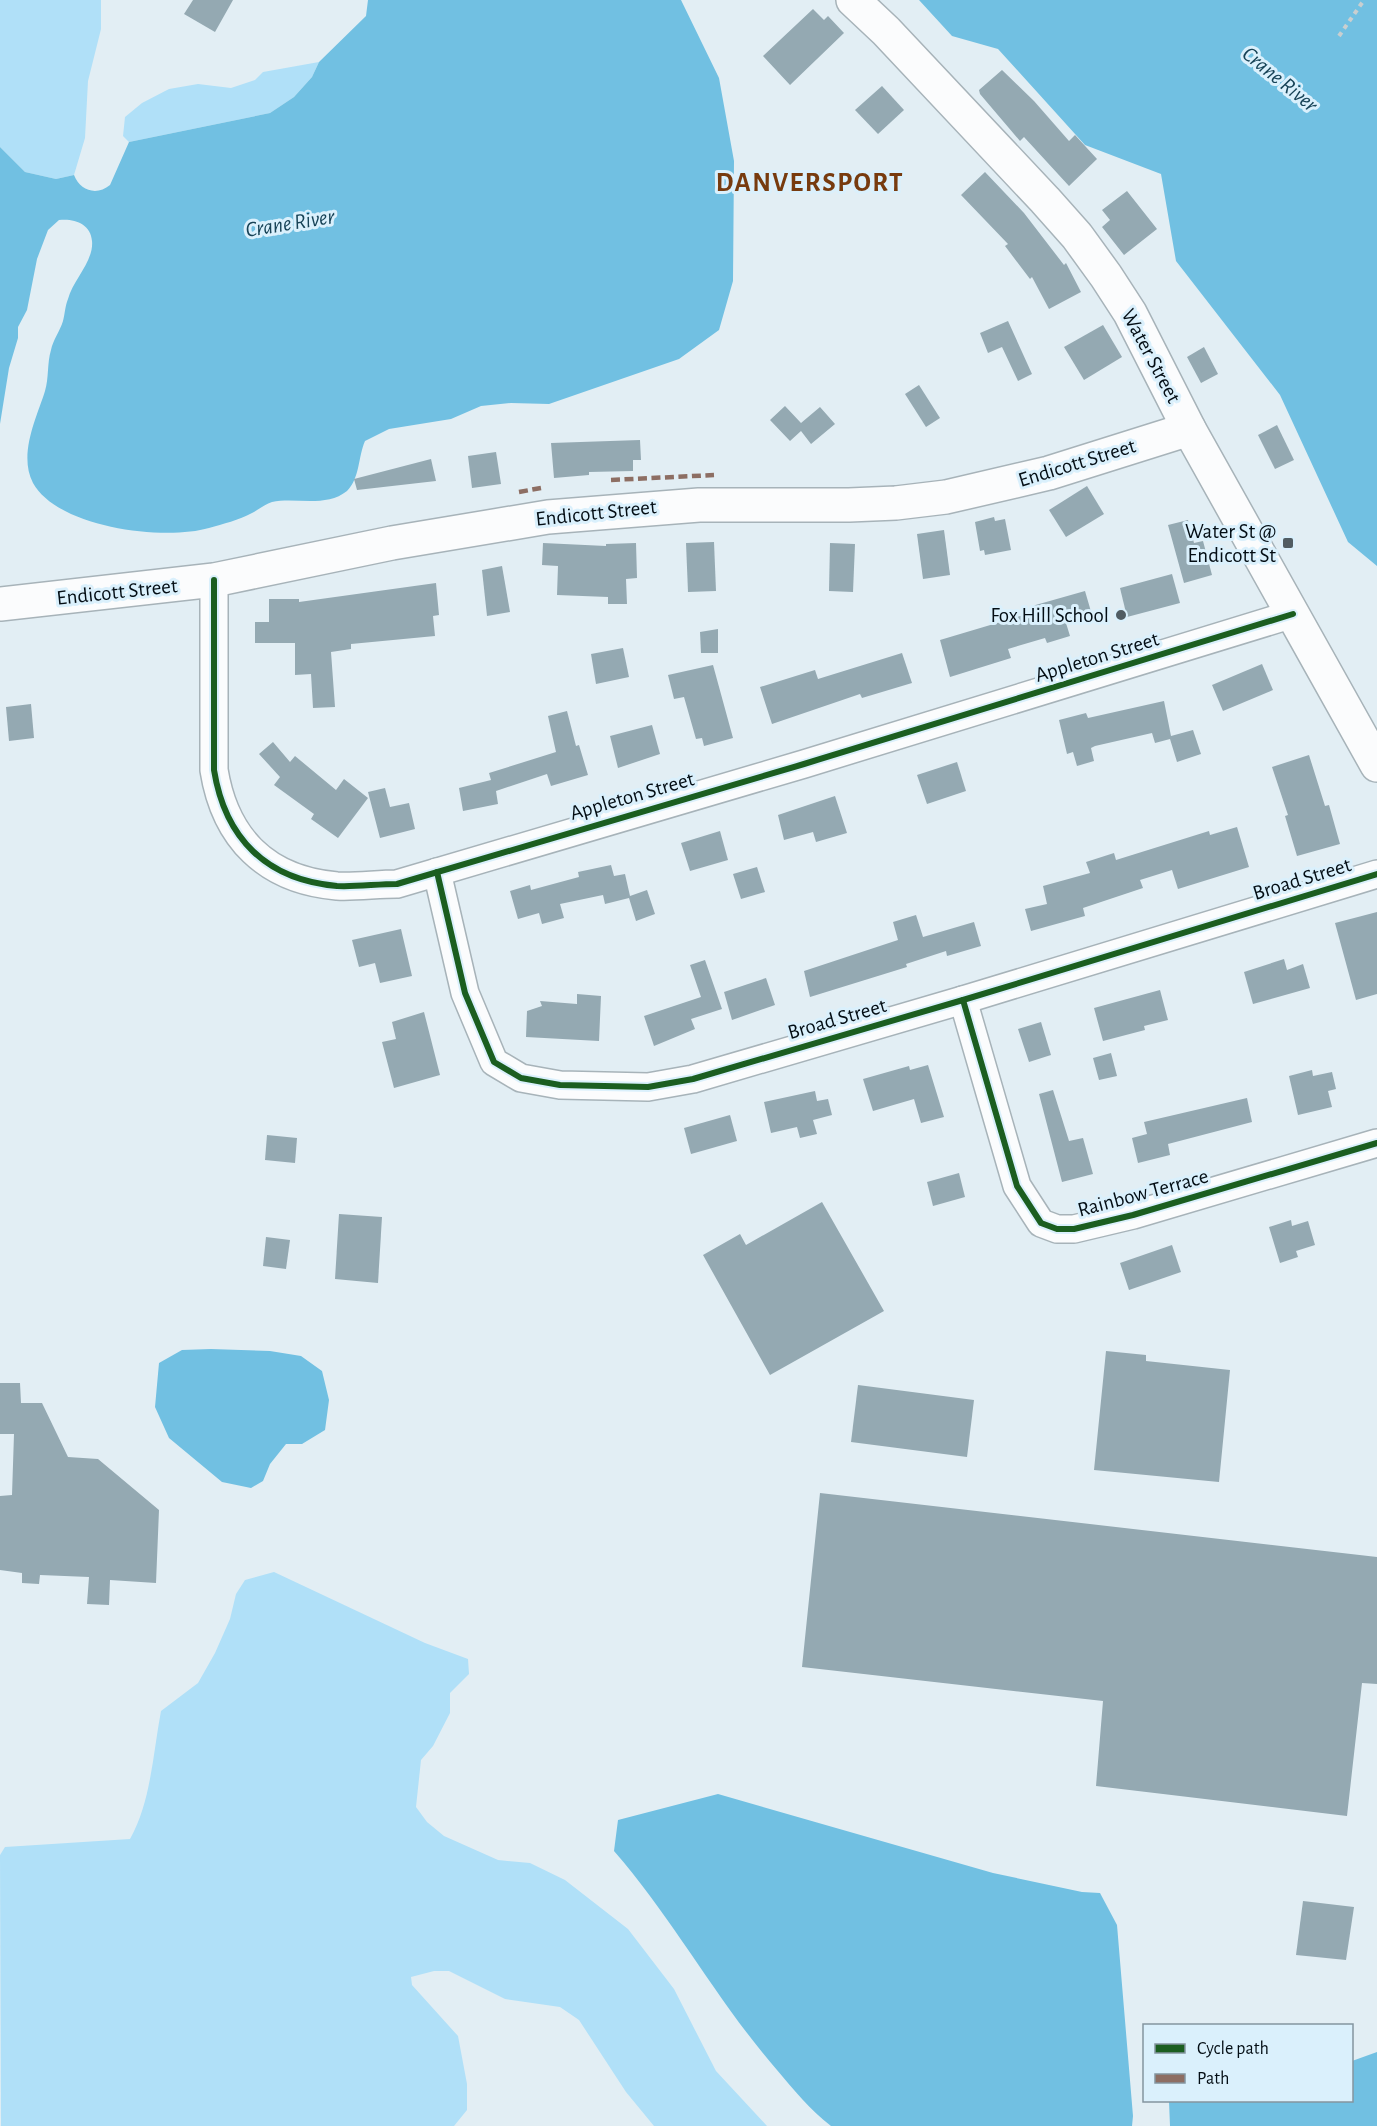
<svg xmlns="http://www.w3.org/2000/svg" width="1377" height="2126" font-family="'Alegreya Sans',sans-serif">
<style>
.green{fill:#b0e0f8}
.water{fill:#71c0e2}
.building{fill:#94a9b2}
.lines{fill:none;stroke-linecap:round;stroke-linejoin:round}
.minor-casing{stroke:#a7b3b9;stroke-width:30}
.major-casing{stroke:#a7b3b9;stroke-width:36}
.path{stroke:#c9cfd0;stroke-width:4;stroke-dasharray:4.5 4.5;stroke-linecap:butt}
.minor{stroke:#fbfcfd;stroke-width:27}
.major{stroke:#fbfcfd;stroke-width:33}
.quiet{stroke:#8d6e63;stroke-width:4.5;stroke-dasharray:9 4.5;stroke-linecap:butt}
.cycleway-casing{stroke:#daf0fc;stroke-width:10}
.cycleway{stroke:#1b5e20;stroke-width:6}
.poi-dot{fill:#515c62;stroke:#daf0fc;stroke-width:2}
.labels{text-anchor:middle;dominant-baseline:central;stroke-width:6;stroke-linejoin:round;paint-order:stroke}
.street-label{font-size:21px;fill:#030d14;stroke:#daf0fc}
.poi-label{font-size:21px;fill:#030d14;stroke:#daf0fc;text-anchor:end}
.water-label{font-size:22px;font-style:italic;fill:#174357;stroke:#daf0fc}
.district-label{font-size:27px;font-weight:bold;letter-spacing:1.5px;fill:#773b0f;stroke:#daf0fc}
</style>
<rect width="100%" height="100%" fill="#e2eef4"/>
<g class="green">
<polygon points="0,0 101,0 101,29 88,81 85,138 74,175 56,179 25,172 0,147"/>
<polygon points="319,62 312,77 294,97 270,113 129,142 123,136 125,117 142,103 169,89 198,84 231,88 255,80 263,72"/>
<path d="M 274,1572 L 425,1643 L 468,1659 L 469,1674 L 450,1693 L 450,1713 L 433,1746 L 421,1760 L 416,1807 L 427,1822 L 444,1836 L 498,1860 L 530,1863 L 565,1880 L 628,1929 L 674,1989 L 716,2071 L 767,2126 L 654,2126 L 626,2092 L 579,2020 L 560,2007 L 505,1999 L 449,1971 L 434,1971 L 411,1977 L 412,1985 L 458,2036 L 467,2084 L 467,2110 L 454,2126 L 1,2126 L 0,1855 L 5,1847 L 130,1839 C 151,1802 153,1753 161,1711 L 198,1683 L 215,1653 L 230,1619 L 236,1594 L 245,1580 Z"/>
</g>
<g class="water">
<path d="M 368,0 L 681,0 L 719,78 L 734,161 L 733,281 L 719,330 L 679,359 L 549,404 L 511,403 L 481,406 L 451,419 L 389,429 L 365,441 C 358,457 360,478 347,491 C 326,508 295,497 272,502 C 265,504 258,510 252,513 C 239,520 223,524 209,528 C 164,541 58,528 33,483 C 18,454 37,417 45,391 C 49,378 47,363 51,350 C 53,340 60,331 63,321 C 65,314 65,306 68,299 C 73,280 94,261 92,241 C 91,224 74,218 59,220 L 48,230 L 37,259 L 27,310 L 18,327 L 18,338 L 9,368 L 0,424 L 0,147 L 25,172 L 56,179 L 74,175 C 80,191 97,196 110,185 L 129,142 L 270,113 L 294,97 L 312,77 L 319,62 L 366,16 Z"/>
<polygon points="919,0 1377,0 1377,566 1348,542 1280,395 1176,261 1161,174 1085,145 998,49 952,36"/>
<polygon points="211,1349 270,1351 301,1356 322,1371 329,1400 325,1430 302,1444 286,1444 270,1464 263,1481 251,1488 222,1482 169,1438 155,1407 159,1363 182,1350"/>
<path d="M 718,1794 L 993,1873 L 1082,1892 L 1100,1893 L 1117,1925 L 1133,2116 L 1132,2126 L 831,2126 C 810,2110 794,2090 777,2070 C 717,2001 674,1920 614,1851 L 618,1820 Z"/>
<polygon points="1377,2052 1377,2126 1170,2126 1169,2101 1352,2100 1352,2061"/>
</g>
<g class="building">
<polygon points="193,0 233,0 215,32 184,14"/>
<polygon points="813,9 824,20 828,16 844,33 790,85 763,56"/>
<polygon points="1002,70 1034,101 1069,141 1075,135 1097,159 1069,186 1024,137 1020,141 980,94 979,90"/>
<polygon points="882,86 904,110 878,134 855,110"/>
<polygon points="985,172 1024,213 1064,265 1066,263 1081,292 1049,309 1032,277 1030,279 1005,246 1008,244 961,195"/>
<polygon points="1127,191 1157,229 1124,255 1102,227 1110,220 1102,210"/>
<polygon points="1008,321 1032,374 1018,381 1002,347 988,353 980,333"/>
<polygon points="1103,325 1122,357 1084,380 1064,347"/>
<polygon points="1204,347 1218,374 1201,383 1187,357"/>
<polygon points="919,385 940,418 926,427 905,394"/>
<polygon points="785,406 801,423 820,407 835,424 811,444 801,431 790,441 770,420"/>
<polygon points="1277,425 1294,460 1275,469 1258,435"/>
<polygon points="640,440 641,460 633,460 633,471 589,472 589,475 554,478 551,443"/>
<polygon points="496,452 501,484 472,488 468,456"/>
<polygon points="431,459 436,481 357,490 354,479"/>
<polygon points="1087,486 1104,514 1066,537 1049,510"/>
<polygon points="994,517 995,521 1005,519 1011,550 985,555 984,550 980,551 975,522"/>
<polygon points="1188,520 1194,543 1203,541 1212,575 1184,583 1168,525"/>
<polygon points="944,530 950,575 923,579 917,534"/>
<polygon points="714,542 716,591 688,592 686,543"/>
<polygon points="543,543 606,546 606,544 636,543 637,578 626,579 627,604 608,604 608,597 557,595 558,566 542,565"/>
<polygon points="830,543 855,544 853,592 829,591"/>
<polygon points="502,566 510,612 487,616 482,570"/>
<polygon points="1172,574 1180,603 1127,617 1120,588"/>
<polygon points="436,583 439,615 433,616 435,636 351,644 351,649 331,652 335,707 313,708 311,674 295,675 295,643 255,643 255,622 269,622 269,599 299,599 299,602"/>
<polygon points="1085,591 1092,615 1066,623 1070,636 1047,643 1045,638 1008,649 1011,658 950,677 940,640 1034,612 1032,606"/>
<polygon points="718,629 718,653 701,653 700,632"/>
<polygon points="623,648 629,677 596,684 591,654"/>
<polygon points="902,653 912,683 862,698 860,694 772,724 760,687 815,670 818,679"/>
<polygon points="1262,664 1273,690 1223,711 1212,685"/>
<polygon points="713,665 733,738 704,746 702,738 696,739 684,697 674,699 668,675"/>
<polygon points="1164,701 1171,736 1193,730 1201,754 1177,762 1170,739 1155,743 1152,733 1095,746 1091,748 1094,761 1077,766 1073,752 1067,754 1059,720 1086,713 1088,718"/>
<polygon points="31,704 34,738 9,741 6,707"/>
<polygon points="567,711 576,746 579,745 588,775 551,786 547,774 496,791 498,804 463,811 459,788 491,780 489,773 556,752 548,716"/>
<polygon points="652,725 660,754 618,768 610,736"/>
<polygon points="273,742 290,762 295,756 336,790 344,779 368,798 338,838 311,819 314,814 274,785 280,777 259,754"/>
<polygon points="1309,755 1325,806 1329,805 1340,844 1297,856 1285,816 1288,815 1272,767"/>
<polygon points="957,762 966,791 927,804 917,775"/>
<polygon points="385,788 390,807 409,803 415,829 380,838 368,792"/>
<polygon points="835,796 847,833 816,842 813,832 784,840 778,815"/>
<polygon points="1237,827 1249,867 1178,889 1172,870 1140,880 1143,888 1083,908 1085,916 1031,931 1025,909 1047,904 1043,886 1090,873 1086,862 1114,853 1116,860 1209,831 1210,835"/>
<polygon points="720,831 728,860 690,871 681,843"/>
<polygon points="611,865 614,876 625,874 630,896 647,890 655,914 636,921 629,898 605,904 603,895 560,904 564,918 542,924 539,913 518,919 510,891 530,885 531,890 579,877 578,872"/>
<polygon points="757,867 765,892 741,899 733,874"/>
<polygon points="1377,912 1377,994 1356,1000 1335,923"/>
<polygon points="916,915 923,937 974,922 981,946 947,956 946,951 906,964 907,967 810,997 804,971 898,940 893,922"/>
<polygon points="401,929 412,976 380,983 375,963 359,967 352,940"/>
<polygon points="1284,959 1287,970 1303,964 1310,988 1253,1004 1244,972"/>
<polygon points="705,960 722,1009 691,1019 695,1029 654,1046 644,1016 701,997 690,965"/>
<polygon points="766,978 775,1005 732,1020 724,992"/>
<polygon points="1160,990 1168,1020 1144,1026 1145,1030 1103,1041 1094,1008"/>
<polygon points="577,994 601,996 599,1041 526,1037 527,1011 542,1006 540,1001 577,1004"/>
<polygon points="424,1012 440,1075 394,1088 382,1042 396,1039 392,1022"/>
<polygon points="1041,1022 1051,1055 1029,1062 1018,1029"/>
<polygon points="1111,1053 1117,1076 1099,1080 1093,1058"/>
<polygon points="928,1065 944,1117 921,1123 914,1099 873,1111 863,1079 909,1066 910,1070"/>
<polygon points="1312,1070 1313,1076 1332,1072 1336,1089 1328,1091 1332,1107 1298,1115 1289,1076"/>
<polygon points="1053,1090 1069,1141 1083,1138 1093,1174 1062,1182 1039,1094"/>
<polygon points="815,1091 817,1101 828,1099 832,1115 813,1120 817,1134 800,1138 797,1127 771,1133 764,1102"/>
<polygon points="1247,1098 1252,1122 1168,1144 1170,1155 1138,1163 1132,1138 1147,1134 1144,1122"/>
<polygon points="730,1115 737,1141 691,1154 684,1128"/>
<polygon points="267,1135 297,1138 295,1163 265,1160"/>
<polygon points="959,1173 965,1197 933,1206 927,1182"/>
<polygon points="822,1202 884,1311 770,1375 703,1255 740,1234 746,1245"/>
<polygon points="339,1214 382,1217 378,1283 335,1279"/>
<polygon points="1291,1220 1292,1226 1308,1221 1315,1245 1296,1251 1298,1257 1280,1263 1269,1227"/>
<polygon points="266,1237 290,1240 286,1269 263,1266"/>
<polygon points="1172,1245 1181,1272 1129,1290 1120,1263"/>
<polygon points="1106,1351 1146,1355 1146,1361 1230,1370 1219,1482 1094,1470"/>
<polygon points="0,1383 20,1383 21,1403 42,1403 68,1457 98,1459 159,1510 156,1583 110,1580 109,1605 87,1604 89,1577 40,1575 39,1584 22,1583 22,1573 0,1570 0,1496 12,1495 14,1434 0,1434"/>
<polygon points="858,1385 974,1400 967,1457 851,1442"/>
<polygon points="820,1493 1377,1557 1377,1684 1362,1683 1347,1816 1096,1786 1103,1701 802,1667"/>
<polygon points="1303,1901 1354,1907 1346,1960 1296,1955"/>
</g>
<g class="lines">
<defs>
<g id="minor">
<path d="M 214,580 L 214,770 C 225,838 266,880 337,886 C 356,887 377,884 397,884 L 804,764 L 1293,614"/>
<polyline points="437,872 465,993 494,1062 521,1078 560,1085 648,1087 693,1079 963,1000 1377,874"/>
<polyline points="963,1000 1017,1186 1041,1223 1057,1229 1074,1229 1133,1215 1377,1143"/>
</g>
<g id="major">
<polyline points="853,0 886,31 1045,200 1077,236 1106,276 1130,313 1189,429 1377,765"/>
<polyline points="0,604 214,580 392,543 548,517 699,505 849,505 896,503 946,497 1049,473 1189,429"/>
</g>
</defs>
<use href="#minor" class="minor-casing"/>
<use href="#major" class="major-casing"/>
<polyline class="path" points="1339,36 1364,0"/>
<use href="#minor" class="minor"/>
<use href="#major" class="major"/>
<g class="quiet">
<polyline points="611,480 714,475"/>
<polyline points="519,492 541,488"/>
</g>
<defs>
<g id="cycleway">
<path d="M 214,580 L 214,770 C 225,838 266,880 337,886 C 356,887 377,884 397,884 L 804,764 L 1293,614"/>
<polyline points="437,872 465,993 494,1062 521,1078 560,1085 648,1087 693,1079 963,1000 1377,874"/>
<polyline points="963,1000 1017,1186 1041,1223 1057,1229 1074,1229 1133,1215 1377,1143"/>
</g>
</defs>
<use href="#cycleway" class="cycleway-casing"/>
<use href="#cycleway" class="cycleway"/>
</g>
<g class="poi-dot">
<rect x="1282" y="537" width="12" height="12" rx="3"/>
<circle cx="1121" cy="615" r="6"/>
</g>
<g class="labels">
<g class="street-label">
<text transform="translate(1151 356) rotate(62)">Water Street</text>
<text transform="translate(1077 463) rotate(-17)">Endicott Street</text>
<text transform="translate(596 513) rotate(-6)">Endicott Street</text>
<text transform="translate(117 592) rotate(-6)">Endicott Street</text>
<text transform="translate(1097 657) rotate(-17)">Appleton Street</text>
<text transform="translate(632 796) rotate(-16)">Appleton Street</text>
<text transform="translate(1302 879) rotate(-17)">Broad Street</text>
<text transform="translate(837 1019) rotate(-16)">Broad Street</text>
<text transform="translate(1143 1193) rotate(-15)">Rainbow Terrace</text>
</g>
<g class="poi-label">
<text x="1276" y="531">Water St @<tspan x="1276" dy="24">Endicott St</tspan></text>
<text x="1109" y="615">Fox Hill School</text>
</g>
<g class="water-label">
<text transform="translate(1280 79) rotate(39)">Crane River</text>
<text transform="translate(290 223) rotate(-9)">Crane River</text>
</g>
<g class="district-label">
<text x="810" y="182">DANVERSPORT</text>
</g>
</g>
<rect x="1143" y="2024" width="210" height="78" fill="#daf0fc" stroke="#84959f" stroke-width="1.5"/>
<rect x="1155" y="2044" width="30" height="9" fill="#1b5e20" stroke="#84959f" stroke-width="1.5"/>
<text x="1197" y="2054" font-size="18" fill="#030d14">Cycle path</text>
<rect x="1155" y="2074" width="30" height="9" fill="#8d6e63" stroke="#84959f" stroke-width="1.5"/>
<text x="1197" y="2084" font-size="18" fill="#030d14">Path</text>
</svg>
